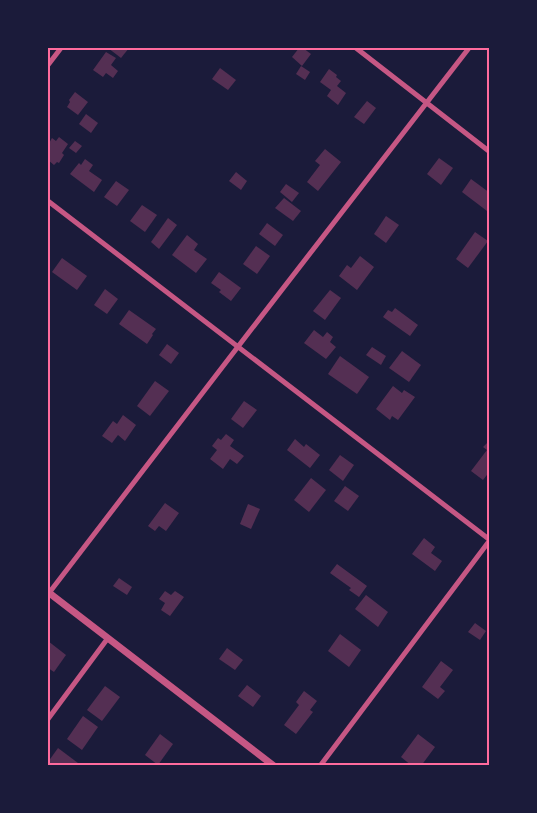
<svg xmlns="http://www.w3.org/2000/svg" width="537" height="813" font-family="'Exo 2',sans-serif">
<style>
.building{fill:#542f53}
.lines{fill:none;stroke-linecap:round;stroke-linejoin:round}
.minor{stroke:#c65784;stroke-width:5}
.tertiary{stroke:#c65784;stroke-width:7}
.neatline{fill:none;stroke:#ff6b9d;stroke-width:2}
</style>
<rect width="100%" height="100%" fill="#1b1b3a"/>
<g class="building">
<polygon points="108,48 129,48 121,58"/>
<polygon points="299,48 303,48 311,54 302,66 292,57"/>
<polygon points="106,52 116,58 111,65 118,71 113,78 106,73 103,77 93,70"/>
<polygon points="301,66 310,72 305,80 296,74"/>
<polygon points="220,68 236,80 228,90 212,79"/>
<polygon points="329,69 337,75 336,77 341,81 337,86 346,93 338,105 327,96 331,90 320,82"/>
<polygon points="75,92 88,102 78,115 67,107 70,102 69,100"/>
<polygon points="367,101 376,108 364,124 354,117"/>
<polygon points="86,114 98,123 91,133 79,124"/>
<polygon points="59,137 68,144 62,153 64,155 59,163 57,162 54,165 48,160 48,145 52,138 56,141"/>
<polygon points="75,141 82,146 76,153 69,148"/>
<polygon points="325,149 341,162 318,191 307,182 320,165 315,161"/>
<polygon points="439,158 453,168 441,185 427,174"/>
<polygon points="85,159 93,165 89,171 102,180 94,192 70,174 79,163 81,165"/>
<polygon points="236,172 247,181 241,190 229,181"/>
<polygon points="471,179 490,193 490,207 487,211 462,192"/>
<polygon points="116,181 129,190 117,206 104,197"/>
<polygon points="286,184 299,193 292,202 280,192"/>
<polygon points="284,198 301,211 293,221 275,208"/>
<polygon points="142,205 157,215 145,232 130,221"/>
<polygon points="386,216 399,225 386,243 374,234"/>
<polygon points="168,218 177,225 159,249 151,242"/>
<polygon points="267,223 283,235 275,246 259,234"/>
<polygon points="475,232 488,241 468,268 456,259"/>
<polygon points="187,235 198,244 194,250 207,259 196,273 172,255"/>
<polygon points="256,246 270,256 257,274 243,264"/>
<polygon points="360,256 374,267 357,290 339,276 347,265 351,268"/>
<polygon points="62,258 87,276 77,290 52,272"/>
<polygon points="219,272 241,288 231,301 219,292 221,290 211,283"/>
<polygon points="105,289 118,299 107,314 94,305"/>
<polygon points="330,290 341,298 325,320 313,311"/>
<polygon points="395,308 418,325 410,336 383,317 388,310 392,312"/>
<polygon points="129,310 156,329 152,334 153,335 147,344 119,324"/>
<polygon points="314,330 323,337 327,332 333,337 330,342 336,347 326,359 304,343"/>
<polygon points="167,344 179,353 171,364 159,355"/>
<polygon points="372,347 386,356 381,365 366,355"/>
<polygon points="402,351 421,365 409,382 389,368"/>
<polygon points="340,356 369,377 357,394 328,374"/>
<polygon points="155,381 169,391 150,416 137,406"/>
<polygon points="393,386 402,393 404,390 415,397 398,420 392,416 390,420 376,409"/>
<polygon points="244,401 257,410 243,428 231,419"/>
<polygon points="123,415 136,425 125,441 118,435 112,443 102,436 113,421 117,424"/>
<polygon points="226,434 234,440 230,446 244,456 237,464 230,459 223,469 210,459 217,450 212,446 218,438 221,440"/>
<polygon points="295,439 304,447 306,444 320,455 310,468 287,450"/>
<polygon points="488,442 490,443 490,471 483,480 471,471 487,450 483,447"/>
<polygon points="340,455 354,465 343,481 329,470"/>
<polygon points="311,478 326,490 309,512 294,500"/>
<polygon points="345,486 359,496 348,511 334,501"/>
<polygon points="165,503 179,513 166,531 159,526 155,531 148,526"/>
<polygon points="248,504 260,509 251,529 240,524"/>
<polygon points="424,538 435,547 431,553 442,561 435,571 412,554"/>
<polygon points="337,564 367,586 359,597 349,590 351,588 330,573"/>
<polygon points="119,578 132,587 127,595 113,586"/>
<polygon points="165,591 171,595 175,591 184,597 170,616 161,610 165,603 159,599"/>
<polygon points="366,595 388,612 378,627 355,609"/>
<polygon points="475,623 486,631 480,640 468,632"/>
<polygon points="340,634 361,650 349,667 328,651"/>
<polygon points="48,641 66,655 54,672 48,668"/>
<polygon points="227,648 243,660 235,670 219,659"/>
<polygon points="441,661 453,670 440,687 445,691 438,699 422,687"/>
<polygon points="247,685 261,696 253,707 238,696"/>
<polygon points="105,686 120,697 102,721 87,710"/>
<polygon points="304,691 317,701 310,710 313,712 296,734 284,725 299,705 296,702"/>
<polygon points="83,716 98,727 82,750 67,739"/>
<polygon points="160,734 173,744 158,765 145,755"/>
<polygon points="418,734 435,747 421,766 412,766 401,757"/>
<polygon points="58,748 78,763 76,766 53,766 48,762"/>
</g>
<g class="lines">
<g class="minor">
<polyline points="356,48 490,152"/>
<polyline points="48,65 61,48"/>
<polyline points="48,201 490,540"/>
<polyline points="49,593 250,331 469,48"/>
<polyline points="48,719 108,638"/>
<polyline points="320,766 490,540"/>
</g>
<polyline class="tertiary" points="48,592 274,766"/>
</g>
<rect width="537" height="813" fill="none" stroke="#1b1b3a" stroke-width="98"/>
<rect x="49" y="49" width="439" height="715" class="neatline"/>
</svg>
